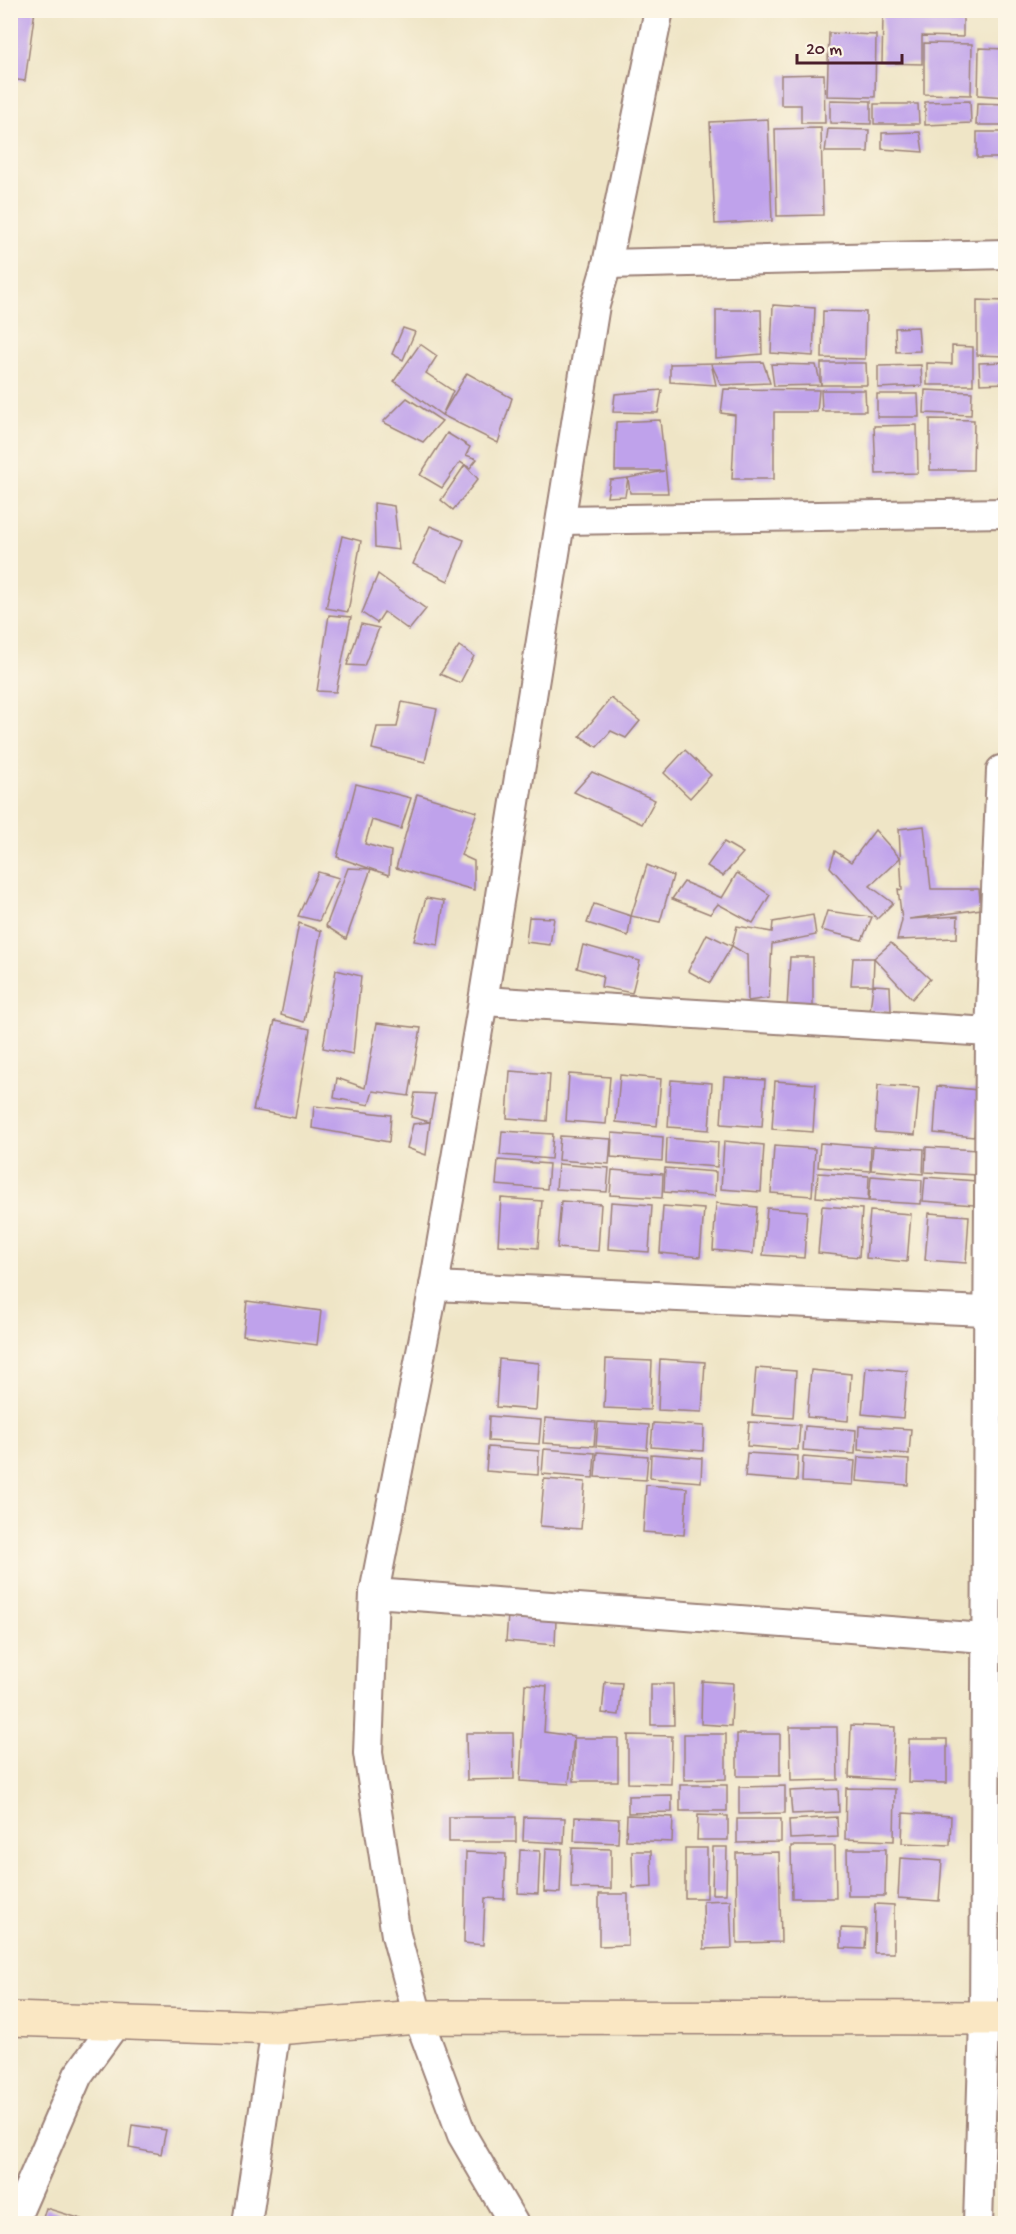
<svg xmlns="http://www.w3.org/2000/svg" width="1016" height="2234" font-family="'Gochi Hand',sans-serif">
<style>
.building{fill:#bfa2eb}
.lines{fill:none;stroke-linecap:round;stroke-linejoin:round}
.street-casing{stroke:#9c8278;stroke-width:32}
.secondary-casing{stroke:#9c8278;stroke-width:36}
.street{stroke:#fff;stroke-width:28}
.secondary{stroke:#fae7c3;stroke-width:33}
</style>
<rect width="100%" height="100%" fill="#fcf5e5"/>
<filter id="ink" filterUnits="userSpaceOnUse"><feTurbulence type="fractalNoise" baseFrequency=".0167" numOctaves="2"/><feDisplacementMap in="SourceGraphic" scale="12" xChannelSelector="R" yChannelSelector="G"/><feConvolveMatrix kernelMatrix="1 2 1 2 8 2 1 2 1" color-interpolation-filters="sRGB"/></filter>
<filter id="wash" filterUnits="userSpaceOnUse"><feTurbulence type="fractalNoise" baseFrequency=".008" numOctaves="4" result="noise"/><feDisplacementMap in="SourceGraphic" scale="24" xChannelSelector="R" yChannelSelector="G"/><feGaussianBlur stdDeviation="1.35" result="paint"/><feColorMatrix in="noise" values="0 0 0 0 0 0 0 0 0 0 0 0 0 0 0 0 0 1.4 0 .05"/><feComposite in="paint" operator="in"/></filter>
<g filter="url(#wash)">
<rect width="100%" height="100%" fill="#efe5c6"/>
<g id="blocks">
<g class="building">
<polygon points="10,10 35,10 25,81 10,79"/>
<polygon points="883,15 963,17 963,37 922,36 922,64 882,63"/>
<polygon points="829,33 876,35 875,97 827,96"/>
<polygon points="924,43 972,44 971,95 924,94"/>
<polygon points="979,48 1006,49 1006,97 978,95"/>
<polygon points="824,74 825,123 801,123 801,105 781,105 781,75"/>
<polygon points="830,100 871,101 871,124 830,123"/>
<polygon points="970,101 971,123 925,125 925,102"/>
<polygon points="977,103 1006,104 1006,125 976,125"/>
<polygon points="874,104 918,104 919,124 874,124"/>
<polygon points="768,119 772,221 715,224 710,122"/>
<polygon points="821,128 823,215 777,216 775,129"/>
<polygon points="828,129 869,130 868,152 825,152"/>
<polygon points="920,132 923,152 882,149 882,133"/>
<rect x="977" y="132" width="29" height="26"/>
<polygon points="977,300 1006,301 1006,356 977,355"/>
<polygon points="773,305 815,308 813,356 771,353"/>
<polygon points="716,310 761,310 762,354 716,358"/>
<polygon points="823,311 866,312 865,359 822,358"/>
<polygon points="918,327 920,351 896,352 895,328"/>
<polygon points="403,328 415,332 403,360 392,354"/>
<polygon points="420,344 437,356 426,373 453,391 442,415 467,373 512,398 498,443 442,415 394,381"/>
<polygon points="952,346 973,347 973,385 927,385 927,363 952,364"/>
<polygon points="763,362 770,383 721,385 711,363 716,385 670,382 670,364"/>
<polygon points="1006,362 1006,383 980,384 979,363"/>
<polygon points="821,363 866,363 867,385 821,385"/>
<polygon points="771,364 816,365 821,385 774,386"/>
<polygon points="921,365 922,386 878,388 878,366"/>
<polygon points="724,389 819,390 817,412 774,412 774,479 732,479 735,415 721,413"/>
<polygon points="662,390 658,413 613,412 615,394"/>
<polygon points="821,390 865,390 866,411 822,411"/>
<polygon points="925,390 972,392 971,415 924,413"/>
<polygon points="877,394 918,394 919,417 877,417"/>
<polygon points="407,398 442,421 423,442 383,422"/>
<polygon points="930,419 974,420 973,470 930,470"/>
<polygon points="660,420 668,493 630,493 628,478 664,471 615,471 616,422"/>
<polygon points="917,425 918,473 876,474 874,426"/>
<polygon points="447,433 470,447 466,455 477,459 470,468 460,462 442,488 420,475"/>
<polygon points="465,465 478,479 453,510 441,500"/>
<polygon points="628,478 625,496 607,497 610,480"/>
<polygon points="374,503 394,506 399,550 375,547"/>
<polygon points="430,526 464,540 448,581 413,564"/>
<polygon points="342,536 361,541 348,612 326,608"/>
<polygon points="378,574 426,609 409,630 384,612 377,623 362,613"/>
<polygon points="329,615 351,617 336,692 317,691"/>
<polygon points="361,624 379,628 364,666 347,665"/>
<polygon points="459,646 474,656 460,683 440,674"/>
<polygon points="611,698 640,721 626,738 611,731 597,747 580,736"/>
<polygon points="402,702 437,709 425,762 372,749 377,727 397,727"/>
<polygon points="685,750 711,775 690,798 664,773"/>
<polygon points="592,772 655,800 642,824 574,792"/>
<polygon points="356,784 411,798 401,829 372,820 365,844 391,851 389,875 371,869 346,939 326,926 348,868 371,869 337,857"/>
<polygon points="417,794 477,812 461,855 474,861 474,890 396,868"/>
<polygon points="924,826 931,889 979,889 981,909 909,919 958,916 957,938 897,940 902,920 898,889 902,890 899,829"/>
<polygon points="875,830 900,858 870,886 893,903 877,919 830,867 835,851 851,862"/>
<polygon points="724,842 743,853 723,876 707,866"/>
<polygon points="647,865 673,876 660,922 631,916"/>
<polygon points="318,872 339,878 319,921 298,916"/>
<polygon points="737,873 770,895 753,923 718,904 710,914 672,899 684,882 722,898"/>
<polygon points="426,898 444,901 438,945 414,941"/>
<polygon points="594,904 631,916 628,936 587,923"/>
<polygon points="827,911 872,917 862,940 821,930"/>
<polygon points="813,915 816,935 772,944 769,998 748,1001 747,955 732,946 737,926 772,932 773,922"/>
<polygon points="529,917 554,918 550,945 526,942"/>
<polygon points="299,923 321,931 304,1022 281,1015"/>
<polygon points="707,934 732,946 710,983 688,971"/>
<polygon points="891,943 930,979 912,999 874,958"/>
<polygon points="583,945 640,961 632,993 601,987 603,976 577,968"/>
<polygon points="790,957 813,957 813,1009 787,1008"/>
<polygon points="853,958 874,958 873,985 851,985"/>
<polygon points="336,970 361,976 353,1054 323,1048"/>
<polygon points="873,985 890,986 891,1011 870,1011"/>
<polygon points="275,1021 310,1029 295,1118 253,1110"/>
<polygon points="377,1023 421,1028 409,1096 373,1091 369,1105 334,1098 337,1078 365,1088"/>
<polygon points="510,1071 550,1074 547,1121 507,1118"/>
<polygon points="569,1074 610,1077 606,1124 566,1121"/>
<polygon points="620,1075 661,1079 657,1126 616,1122"/>
<polygon points="724,1077 765,1080 762,1127 721,1124"/>
<polygon points="671,1080 712,1083 709,1130 668,1127"/>
<polygon points="775,1081 816,1084 813,1132 772,1129"/>
<polygon points="878,1085 919,1088 915,1135 875,1132"/>
<polygon points="937,1086 978,1090 974,1137 934,1133"/>
<polygon points="415,1093 435,1094 430,1122 411,1117"/>
<polygon points="314,1106 391,1115 389,1142 312,1128"/>
<polygon points="430,1122 426,1155 407,1148 413,1124"/>
<polygon points="502,1131 553,1134 551,1159 500,1155"/>
<polygon points="612,1133 663,1137 662,1161 611,1157"/>
<polygon points="560,1136 611,1139 609,1164 558,1160"/>
<polygon points="667,1138 718,1142 717,1167 666,1163"/>
<polygon points="724,1141 764,1145 761,1192 721,1189"/>
<polygon points="820,1143 871,1147 870,1171 818,1167"/>
<polygon points="774,1146 815,1149 812,1196 771,1193"/>
<polygon points="873,1146 924,1149 923,1174 871,1170"/>
<polygon points="926,1147 978,1150 976,1175 925,1172"/>
<polygon points="498,1160 549,1164 547,1189 496,1185"/>
<polygon points="558,1164 609,1168 607,1192 556,1189"/>
<polygon points="665,1168 716,1172 715,1196 664,1192"/>
<polygon points="612,1170 663,1174 662,1198 610,1195"/>
<polygon points="818,1173 869,1176 868,1201 816,1197"/>
<polygon points="871,1176 922,1180 921,1204 869,1201"/>
<polygon points="925,1177 976,1181 974,1205 923,1201"/>
<polygon points="501,1198 542,1201 538,1248 498,1245"/>
<polygon points="561,1201 601,1204 598,1251 557,1248"/>
<polygon points="611,1202 652,1205 649,1252 608,1249"/>
<polygon points="716,1203 757,1207 753,1254 713,1250"/>
<polygon points="663,1206 704,1209 700,1257 660,1253"/>
<polygon points="822,1206 862,1209 859,1257 818,1253"/>
<polygon points="767,1208 807,1211 804,1258 763,1255"/>
<polygon points="870,1211 911,1214 907,1262 866,1258"/>
<polygon points="929,1213 969,1216 966,1263 925,1260"/>
<polygon points="247,1301 321,1311 317,1345 243,1335"/>
<polygon points="499,1359 539,1363 536,1410 496,1407"/>
<polygon points="606,1359 652,1361 650,1410 604,1408"/>
<polygon points="660,1359 705,1362 702,1412 658,1410"/>
<polygon points="866,1367 907,1371 903,1418 862,1414"/>
<polygon points="756,1368 796,1371 793,1418 752,1415"/>
<polygon points="811,1370 851,1374 848,1421 807,1417"/>
<polygon points="489,1416 541,1420 539,1444 488,1441"/>
<polygon points="545,1418 596,1422 594,1446 543,1443"/>
<polygon points="598,1422 649,1425 647,1450 596,1446"/>
<polygon points="749,1422 800,1425 798,1450 747,1446"/>
<polygon points="653,1423 704,1426 703,1451 651,1447"/>
<polygon points="805,1426 856,1430 855,1454 803,1450"/>
<polygon points="859,1426 911,1429 909,1454 858,1450"/>
<polygon points="488,1447 539,1451 538,1475 486,1471"/>
<polygon points="544,1449 595,1453 593,1478 542,1474"/>
<polygon points="597,1452 648,1456 646,1480 595,1477"/>
<polygon points="747,1453 798,1456 797,1481 745,1477"/>
<polygon points="651,1454 702,1458 701,1482 650,1478"/>
<polygon points="803,1457 855,1461 853,1485 802,1482"/>
<polygon points="858,1457 909,1460 908,1485 856,1481"/>
<polygon points="544,1479 585,1482 581,1529 540,1526"/>
<polygon points="646,1485 687,1488 684,1535 643,1532"/>
<polygon points="508,1615 556,1619 555,1645 506,1641"/>
<polygon points="702,1681 733,1683 731,1726 701,1724"/>
<polygon points="605,1682 622,1683 619,1715 602,1713"/>
<polygon points="525,1684 547,1686 544,1732 574,1736 569,1784 520,1781"/>
<polygon points="651,1684 673,1684 674,1725 651,1725"/>
<polygon points="851,1725 895,1727 892,1780 849,1777"/>
<polygon points="790,1727 837,1727 838,1780 791,1781"/>
<polygon points="466,1733 513,1733 514,1779 467,1780"/>
<polygon points="684,1734 726,1734 726,1779 684,1780"/>
<rect x="737" y="1734" width="43" height="42"/>
<polygon points="628,1735 672,1736 671,1784 628,1783"/>
<rect x="574" y="1738" width="44" height="43"/>
<polygon points="909,1739 947,1739 947,1783 908,1782"/>
<rect x="680" y="1785" width="47" height="26"/>
<polygon points="785,1786 785,1813 739,1814 739,1787"/>
<polygon points="846,1788 895,1789 894,1841 845,1839"/>
<polygon points="838,1789 839,1812 792,1814 790,1791"/>
<polygon points="672,1795 672,1812 628,1813 628,1796"/>
<polygon points="903,1813 951,1816 950,1845 902,1843"/>
<polygon points="627,1815 673,1817 672,1842 626,1840"/>
<polygon points="698,1815 728,1816 728,1840 697,1840"/>
<rect x="449" y="1817" width="67" height="25"/>
<polygon points="524,1817 565,1818 564,1843 523,1841"/>
<polygon points="575,1817 619,1819 618,1843 574,1841"/>
<polygon points="837,1817 838,1837 790,1839 789,1820"/>
<polygon points="737,1819 781,1819 781,1842 737,1843"/>
<polygon points="791,1846 835,1846 836,1898 792,1898"/>
<polygon points="713,1847 727,1847 726,1894 712,1894"/>
<polygon points="546,1848 562,1849 560,1893 544,1892"/>
<polygon points="572,1848 611,1849 611,1889 571,1888"/>
<rect x="685" y="1848" width="22" height="50"/>
<polygon points="847,1849 886,1849 885,1896 848,1896"/>
<polygon points="520,1850 540,1851 538,1894 518,1893"/>
<polygon points="632,1851 651,1851 652,1887 633,1888"/>
<polygon points="466,1852 506,1854 504,1899 485,1898 483,1945 464,1943"/>
<polygon points="779,1852 781,1942 737,1943 736,1853"/>
<polygon points="900,1858 942,1861 939,1901 898,1898"/>
<polygon points="599,1894 628,1894 628,1945 599,1946"/>
<polygon points="730,1900 732,1948 704,1949 703,1901"/>
<polygon points="875,1904 894,1905 894,1953 874,1953"/>
<polygon points="841,1928 866,1929 865,1949 841,1948"/>
<polygon points="132,2125 166,2130 161,2154 129,2148"/>
<polygon points="46,2208 88,2221 87,2224 41,2224"/>
</g>
</g>
</g>
<g filter="url(#ink)">
<use href="#blocks" fill-opacity="0" stroke="#9c8278" stroke-width="1.5"/>
<g class="lines">
<defs>
<g id="street">
<polyline points="607,264 1006,254"/>
<polyline points="561,520 1006,513"/>
<polyline points="483,1001 1006,1033"/>
<polyline points="434,1286 1006,1312"/>
<polyline points="374,1593 434,1286 483,1001 595,305 607,264 659,10"/>
<polyline points="13,2224 78,2075 116,2023"/>
<polyline points="247,2224 276,2028"/>
<polyline points="514,2224 462,2135 418,2017 396,1935 368,1753 374,1593 985,1638 1006,1638"/>
<polyline points="978,2224 984,2019 990,1033 1001,770 1006,770"/>
</g>
<polyline id="secondary" points="10,2019 276,2028 418,2017 1006,2018"/>
</defs>
<use href="#street" class="street-casing"/>
<use href="#secondary" class="secondary-casing"/>
<use href="#street" class="street"/>
<use href="#secondary" class="secondary"/>
</g>
</g>
<rect width="1016" height="2234" fill="none" stroke="#fcf5e5" stroke-width="36"/>
<path d="M797 54v9h105v-9" fill="none" stroke="#4a1f2b" stroke-width="3"/>
<text x="806" y="54" font-size="18" fill="#4a1f2b" stroke="#fcf5e5" stroke-width="4.5" paint-order="stroke">20 m</text>
</svg>
